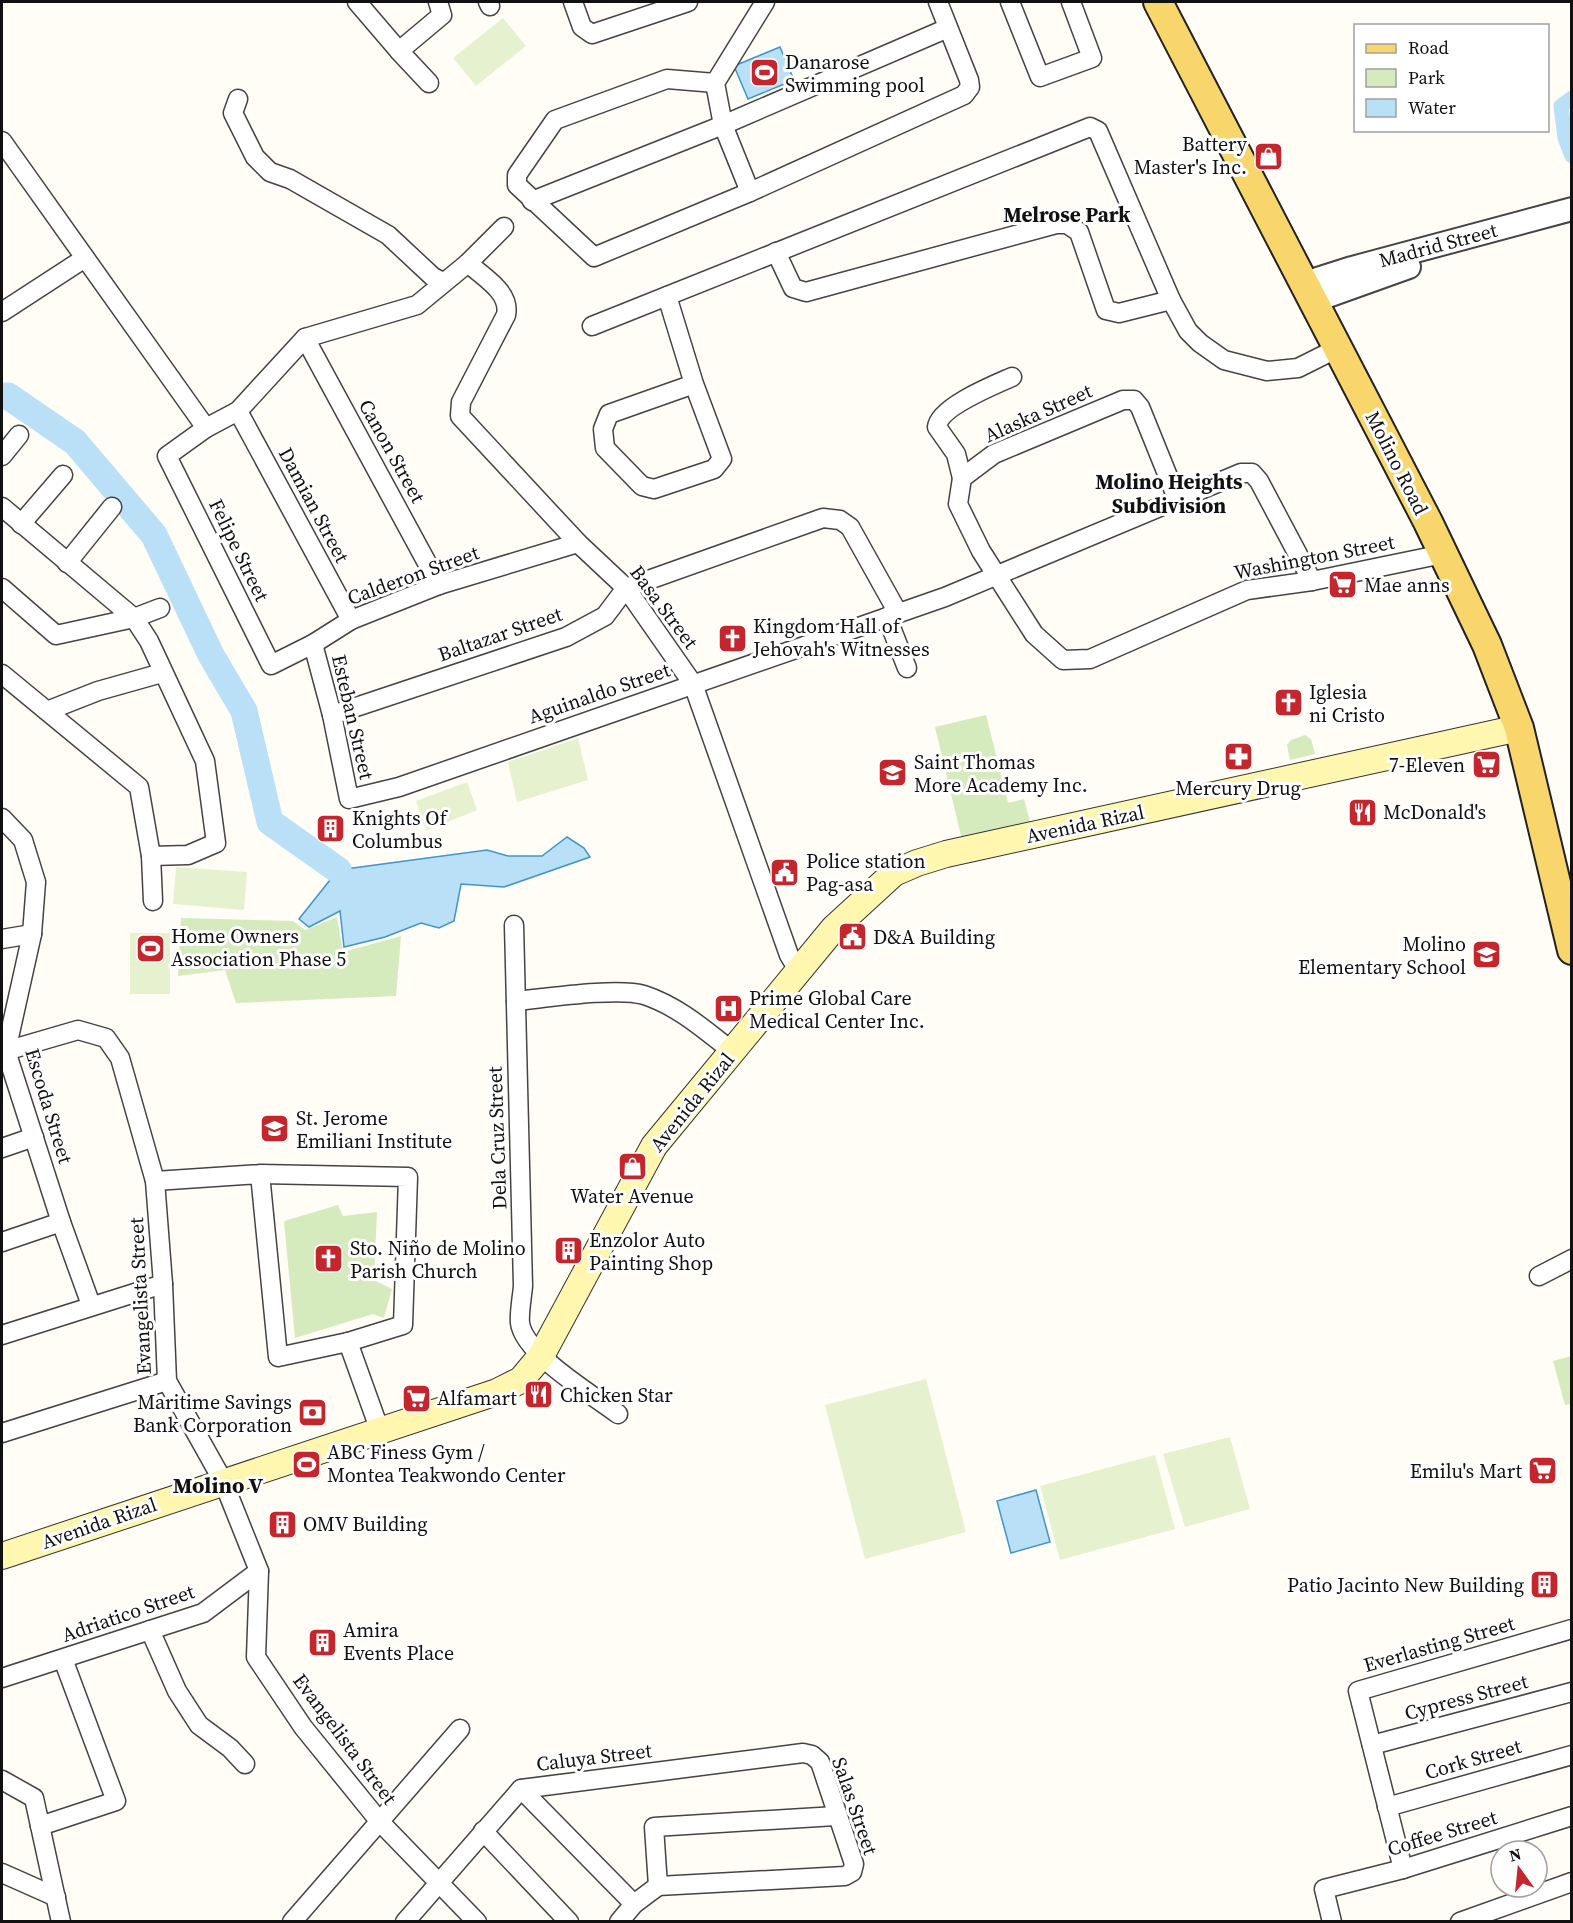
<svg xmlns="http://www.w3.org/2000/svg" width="1573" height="1923" font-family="'Source Serif 4',serif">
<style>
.green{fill:#d5ebbd}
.pitch{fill:#e6f2cf}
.water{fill:#b9e0f7;stroke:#3f96cf;stroke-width:1.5}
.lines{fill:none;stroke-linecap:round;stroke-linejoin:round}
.canal{stroke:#b9e0f7;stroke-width:15}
.river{stroke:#b9e0f7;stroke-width:27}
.minor-casing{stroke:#444;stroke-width:21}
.tertiary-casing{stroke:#444;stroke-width:26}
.secondary-casing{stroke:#333;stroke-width:28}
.primary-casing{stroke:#222;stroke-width:32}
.minor{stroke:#fff;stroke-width:18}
.tertiary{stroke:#fff;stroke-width:22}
.secondary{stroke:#fff6b0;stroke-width:26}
.primary{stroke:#f9d66b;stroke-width:28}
.labels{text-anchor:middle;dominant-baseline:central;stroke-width:6;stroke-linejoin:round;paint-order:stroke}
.poi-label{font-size:20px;fill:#111;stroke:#fff;text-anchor:start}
.street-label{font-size:20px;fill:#111;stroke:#fff}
.neighbourhood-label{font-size:21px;font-weight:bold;fill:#111;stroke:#fff}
.quarter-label{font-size:22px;font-weight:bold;fill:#111;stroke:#fff}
</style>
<rect width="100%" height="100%" fill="#fffdf5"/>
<g class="green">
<polygon points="986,715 1008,803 1024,799 1032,829 963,844 935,727"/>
<polygon points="1305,735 1311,739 1315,754 1290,760 1287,745 1291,740"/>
<polygon points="337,917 343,952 401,936 396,996 236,1003 225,970 178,976 181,918 293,921 305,930"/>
<polygon points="338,1205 343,1216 377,1212 374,1280 392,1289 384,1318 373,1314 295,1338 284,1221"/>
<polygon points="1571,1356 1571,1404 1565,1405 1553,1361"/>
</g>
<g class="pitch">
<polygon points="503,18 526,46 476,86 453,58"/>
<polygon points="578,738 588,780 517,802 508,762"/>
<polygon points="467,782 477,810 426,831 416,801"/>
<polygon points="176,867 247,872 244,910 173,904"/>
<rect x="130" y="933" width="40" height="61"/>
<polygon points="926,1379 966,1532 865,1559 825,1405"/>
<polygon points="1230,1437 1250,1509 1185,1527 1163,1454"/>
<polygon points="1155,1455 1175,1529 1060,1560 1040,1486"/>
</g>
<g class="water">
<polygon points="780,47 794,80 748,99 734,66"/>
<polygon points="567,837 584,848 590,857 504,887 461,884 454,921 439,928 421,923 385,937 344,947 340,911 309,927 299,919 338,870 487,850 508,856 542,856"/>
<polygon points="1036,1490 1050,1542 1011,1553 997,1501"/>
</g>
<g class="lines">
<polyline class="canal" points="1572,98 1561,106 1565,138 1572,156"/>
<polyline class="river" points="2,396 8,396 75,442 154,535 211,655 244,711 270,822 338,870"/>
<defs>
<g id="minor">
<polyline points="357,2 399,51 442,15 438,2"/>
<polyline points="488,2 490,6"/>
<polyline points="573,2 582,27 592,34 688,2"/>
<polyline points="1010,2 1040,77 1092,58 1071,2"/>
<polyline points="399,51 429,83"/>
<polyline points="715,83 667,79 555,120 517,175 517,185 594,257 750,192 964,95 970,87 969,80 938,2"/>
<polyline points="238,99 233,113 255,157 270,172 290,179 388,235 433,277 443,282"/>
<polyline points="2,141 206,428"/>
<polyline points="750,192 723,125 715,83 765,2"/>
<polyline points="532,201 723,125 948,28"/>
<polyline points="504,227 468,263 417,305 305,338 238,411 206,428 167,456 271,665 313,644 351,620 439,585 578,543"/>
<polyline points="776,252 793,288 806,292 1056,224 1067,224 1079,232 1106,310 1119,313 1171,300"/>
<path d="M 468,263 C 483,277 511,292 506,315 L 461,402 L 460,416 L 578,543 L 626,588 L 693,684 L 789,955 L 800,973"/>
<polyline points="667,296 694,384 722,459 714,469 654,489 642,486 605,448 603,429 609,414 694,384"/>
<polyline points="2,312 85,258"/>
<polyline points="592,326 1090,127 1098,131 1171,300 1188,331 1200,343 1224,360 1267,371 1298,368 1338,348"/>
<polyline points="305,338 439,585"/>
<polyline points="238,411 351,620"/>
<polyline points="2,456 19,435"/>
<path d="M 962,478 L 956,454 L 937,427 C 939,407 994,385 1012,377"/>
<polyline points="1178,501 1140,407 1134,400 1123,400 994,454 962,478 958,504 981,551 1034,634 1063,660 1090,659 1247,590 1312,581 1443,554"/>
<polyline points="2,507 134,618 149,641 205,761 216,843 188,855 151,856"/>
<polyline points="21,524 63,475"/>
<polyline points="67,563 112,507"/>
<polyline points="2,588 56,635 134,618 160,608"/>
<polyline points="887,617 907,668"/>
<polyline points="313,644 332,715 349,799 399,787 945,597 1241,473 1252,473 1259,481 1312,581"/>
<polyline points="2,674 139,787 151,856 153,901"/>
<polyline points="47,711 98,691 162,673"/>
<polyline points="332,715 566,637 605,616 626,588 823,518 840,520 850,527 898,613"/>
<polyline points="2,818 23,840 36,882 32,934 6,1051 61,1222 91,1305"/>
<path d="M 514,925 L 523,1286 C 522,1298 519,1312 520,1323 C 524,1354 593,1395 618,1414"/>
<polyline points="2,939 32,934"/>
<path d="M 516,1001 C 546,998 618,987 644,995 C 678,1006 705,1030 733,1052"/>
<polyline points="2,1052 78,1030 106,1038 120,1058 155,1181 163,1284 167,1381 223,1481 259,1571 256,1657 303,1727 380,1822 477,1922"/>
<polyline points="2,1148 34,1137"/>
<polyline points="155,1181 260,1174 408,1177 403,1325 348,1342 278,1357 260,1174"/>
<polyline points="2,1242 61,1222"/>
<polyline points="1539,1276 1572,1259"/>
<polyline points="2,1335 163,1284"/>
<polyline points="348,1342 380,1431"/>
<polyline points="2,1433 167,1381"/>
<polyline points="150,1630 177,1691 199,1725 230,1748 245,1764"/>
<polyline points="2,1678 203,1613 259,1571"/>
<polyline points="1372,1745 1572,1692"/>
<polyline points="2,1780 34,1798 61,1922"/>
<polyline points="521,1789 634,1904"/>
<polyline points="1387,1807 1572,1755"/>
<polyline points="40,1826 116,1801 63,1659"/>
<polyline points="483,1831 569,1922"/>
<polyline points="1403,1869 1358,1691 1572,1629"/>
<polyline points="2,1873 56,1897"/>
<polyline points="658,1886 654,1827 836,1816"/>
<polyline points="292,1922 460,1729"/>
<polyline points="405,1922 521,1789 803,1753 812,1755 820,1762 854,1864 852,1872 845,1876 658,1886"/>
<polyline points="619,1922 634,1904 658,1886"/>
<polyline points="1332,1922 1324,1889 1403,1869 1572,1816"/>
<polyline points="1460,1922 1572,1882"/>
</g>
<g id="tertiary">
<polyline points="1305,283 1352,268 1572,209"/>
<polyline points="1314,301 1409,267"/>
</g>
<polyline id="secondary" points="2,1556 497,1392 521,1380 541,1356 654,1146 834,928 894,873 917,863 946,854 1519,728"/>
<polyline id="primary" points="1158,2 1428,522 1487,645 1519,728 1572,950"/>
</defs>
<use href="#minor" class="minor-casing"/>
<use href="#tertiary" class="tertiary-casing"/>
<use href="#secondary" class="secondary-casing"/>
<use href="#primary" class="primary-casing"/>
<use href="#minor" class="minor"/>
<use href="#tertiary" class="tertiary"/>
<use href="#secondary" class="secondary"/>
<use href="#primary" class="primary"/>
</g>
<defs>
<symbol id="stadium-square" viewBox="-11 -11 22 22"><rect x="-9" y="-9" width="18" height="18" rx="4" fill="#c4262e" stroke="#fff"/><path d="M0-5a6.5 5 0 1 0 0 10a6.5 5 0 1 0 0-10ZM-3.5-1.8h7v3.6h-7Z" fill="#fff"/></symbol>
<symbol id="shop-square" viewBox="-11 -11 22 22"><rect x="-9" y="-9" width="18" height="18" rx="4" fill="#c4262e" stroke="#fff"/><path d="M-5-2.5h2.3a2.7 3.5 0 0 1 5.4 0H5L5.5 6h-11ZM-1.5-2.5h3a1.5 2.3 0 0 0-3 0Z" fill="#fff"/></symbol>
<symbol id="supermarket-square" viewBox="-11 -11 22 22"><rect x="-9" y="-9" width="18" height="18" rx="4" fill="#c4262e" stroke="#fff"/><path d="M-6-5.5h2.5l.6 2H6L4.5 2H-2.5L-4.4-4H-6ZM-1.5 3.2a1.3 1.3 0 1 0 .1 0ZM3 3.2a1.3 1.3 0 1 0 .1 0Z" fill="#fff"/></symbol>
<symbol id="church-square" viewBox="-11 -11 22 22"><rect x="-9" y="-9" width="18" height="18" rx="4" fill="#c4262e" stroke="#fff"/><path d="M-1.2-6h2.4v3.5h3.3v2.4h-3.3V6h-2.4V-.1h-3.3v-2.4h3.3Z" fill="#fff"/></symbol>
<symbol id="pharmacy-square" viewBox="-11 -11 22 22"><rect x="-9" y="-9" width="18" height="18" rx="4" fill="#c4262e" stroke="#fff"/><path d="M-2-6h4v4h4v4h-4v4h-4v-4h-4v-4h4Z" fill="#fff"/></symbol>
<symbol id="school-square" viewBox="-11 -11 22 22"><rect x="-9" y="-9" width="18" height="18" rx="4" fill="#c4262e" stroke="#fff"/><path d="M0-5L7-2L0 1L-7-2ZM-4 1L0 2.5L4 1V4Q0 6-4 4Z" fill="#fff"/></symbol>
<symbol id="restaurant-square" viewBox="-11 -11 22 22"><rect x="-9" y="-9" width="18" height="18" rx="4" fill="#c4262e" stroke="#fff"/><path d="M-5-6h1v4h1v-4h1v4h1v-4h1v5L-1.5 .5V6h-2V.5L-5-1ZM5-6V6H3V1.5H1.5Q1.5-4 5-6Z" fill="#fff"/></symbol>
<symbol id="building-square" viewBox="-11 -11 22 22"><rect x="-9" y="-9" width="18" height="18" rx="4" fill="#c4262e" stroke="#fff"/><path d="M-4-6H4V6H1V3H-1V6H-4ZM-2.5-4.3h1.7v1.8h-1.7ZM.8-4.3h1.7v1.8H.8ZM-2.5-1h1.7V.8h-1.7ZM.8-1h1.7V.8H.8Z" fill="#fff"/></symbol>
<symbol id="civic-square" viewBox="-11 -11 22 22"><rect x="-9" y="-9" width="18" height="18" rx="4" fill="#c4262e" stroke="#fff"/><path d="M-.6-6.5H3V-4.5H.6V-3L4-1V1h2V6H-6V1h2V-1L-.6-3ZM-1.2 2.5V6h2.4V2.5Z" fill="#fff"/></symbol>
<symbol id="hospital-square" viewBox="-11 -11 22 22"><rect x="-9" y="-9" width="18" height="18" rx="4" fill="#c4262e" stroke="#fff"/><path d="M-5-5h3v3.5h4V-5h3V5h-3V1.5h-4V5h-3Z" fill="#fff"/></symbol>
<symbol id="bank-square" viewBox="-11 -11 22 22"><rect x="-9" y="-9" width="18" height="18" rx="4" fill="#c4262e" stroke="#fff"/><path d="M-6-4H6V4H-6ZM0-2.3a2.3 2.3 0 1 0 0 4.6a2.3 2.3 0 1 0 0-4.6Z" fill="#fff"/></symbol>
</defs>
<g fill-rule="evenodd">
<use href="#stadium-square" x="748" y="56" width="33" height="33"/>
<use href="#shop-square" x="1252" y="140" width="33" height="33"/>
<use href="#supermarket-square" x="1326" y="568" width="33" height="33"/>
<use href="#church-square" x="716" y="622" width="33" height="33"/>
<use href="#church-square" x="1272" y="686" width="33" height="33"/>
<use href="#pharmacy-square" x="1222" y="740" width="33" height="33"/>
<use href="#supermarket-square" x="1470" y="748" width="33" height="33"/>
<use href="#school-square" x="876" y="756" width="33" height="33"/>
<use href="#restaurant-square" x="1346" y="796" width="33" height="33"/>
<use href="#building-square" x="314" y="812" width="33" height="33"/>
<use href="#civic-square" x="768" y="856" width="33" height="33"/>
<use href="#civic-square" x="836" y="920" width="33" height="33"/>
<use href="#stadium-square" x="134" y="932" width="33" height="33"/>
<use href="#school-square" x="1470" y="938" width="33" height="33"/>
<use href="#hospital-square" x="712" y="992" width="33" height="33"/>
<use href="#school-square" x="258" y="1112" width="33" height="33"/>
<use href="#shop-square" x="616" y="1150" width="33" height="33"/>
<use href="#building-square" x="552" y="1234" width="33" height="33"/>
<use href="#church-square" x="312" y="1242" width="33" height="33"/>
<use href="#restaurant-square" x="522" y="1378" width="33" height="33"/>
<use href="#supermarket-square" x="400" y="1382" width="33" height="33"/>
<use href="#bank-square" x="296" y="1396" width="33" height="33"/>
<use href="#stadium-square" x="290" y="1448" width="33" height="33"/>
<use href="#supermarket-square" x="1526" y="1454" width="33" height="33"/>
<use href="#building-square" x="266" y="1508" width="33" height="33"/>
<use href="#building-square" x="1528" y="1568" width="33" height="33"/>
<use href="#building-square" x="306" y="1626" width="33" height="33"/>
</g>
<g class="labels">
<g class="poi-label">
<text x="785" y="62">Danarose<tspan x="785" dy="23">Swimming pool</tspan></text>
<text x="1247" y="144" text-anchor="end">Battery<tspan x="1247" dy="23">Master's Inc.</tspan></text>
<text x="1364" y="585">Mae anns</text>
<text x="753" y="626">Kingdom Hall of<tspan x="753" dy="23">Jehovah's Witnesses</tspan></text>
<text x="1309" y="692">Iglesia<tspan x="1309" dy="23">ni Cristo</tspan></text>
<text x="914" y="762">Saint Thomas<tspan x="914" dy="23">More Academy Inc.</tspan></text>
<text x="1465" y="765" text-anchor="end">7-Eleven</text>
<text x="1238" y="788" text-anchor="middle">Mercury Drug</text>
<text x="1383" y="812">McDonald's</text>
<text x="352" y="818">Knights Of<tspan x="352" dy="23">Columbus</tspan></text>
<text x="806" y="861">Police station<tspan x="806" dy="23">Pag-asa</tspan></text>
<text x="171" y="936">Home Owners<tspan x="171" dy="23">Association Phase 5</tspan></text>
<text x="873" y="937">D&amp;A Building</text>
<text x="1466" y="944" text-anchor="end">Molino<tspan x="1466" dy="23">Elementary School</tspan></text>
<text x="749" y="998">Prime Global Care<tspan x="749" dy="23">Medical Center Inc.</tspan></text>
<text x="296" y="1118">St. Jerome<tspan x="296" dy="23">Emiliani Institute</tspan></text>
<text x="632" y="1196" text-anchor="middle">Water Avenue</text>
<text x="589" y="1240">Enzolor Auto<tspan x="589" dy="23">Painting Shop</tspan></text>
<text x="350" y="1248">Sto. Niño de Molino<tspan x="350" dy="23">Parish Church</tspan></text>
<text x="560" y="1395">Chicken Star</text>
<text x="437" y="1398">Alfamart</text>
<text x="292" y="1402" text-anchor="end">Maritime Savings<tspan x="292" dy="23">Bank Corporation</tspan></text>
<text x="327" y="1452">ABC Finess Gym /<tspan x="327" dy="23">Montea Teakwondo Center</tspan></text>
<text x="1522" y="1471" text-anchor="end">Emilu's Mart</text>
<text x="303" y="1524">OMV Building</text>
<text x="1524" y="1585" text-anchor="end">Patio Jacinto New Building</text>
<text x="343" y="1630">Amira<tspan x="343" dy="23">Events Place</tspan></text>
</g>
<g class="street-label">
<text transform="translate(1438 245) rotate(-15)">Madrid Street</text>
<text transform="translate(1038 413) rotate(-24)">Alaska Street</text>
<text transform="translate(392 451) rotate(61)">Canon Street</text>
<text transform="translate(1397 463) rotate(63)">Molino Road</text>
<text transform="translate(314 505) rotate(62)">Damian Street</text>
<text transform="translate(239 550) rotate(64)">Felipe Street</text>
<text transform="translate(1314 557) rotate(-11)">Washington Street</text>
<text transform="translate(413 575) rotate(-20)">Calderon Street</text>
<text transform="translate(664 607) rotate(53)">Basa Street</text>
<text transform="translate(500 634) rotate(-19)">Baltazar Street</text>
<text transform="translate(599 693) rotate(-19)">Aguinaldo Street</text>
<text transform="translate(353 717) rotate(77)">Esteban Street</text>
<text transform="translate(1085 824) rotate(-12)">Avenida Rizal</text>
<text transform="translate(692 1102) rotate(-51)">Avenida Rizal</text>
<text transform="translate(49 1106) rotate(73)">Escoda Street</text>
<text transform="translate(497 1138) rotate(-92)">Dela Cruz Street</text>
<text transform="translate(140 1296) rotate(-93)">Evangelista Street</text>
<text transform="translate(99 1523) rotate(-19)">Avenida Rizal</text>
<text transform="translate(128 1613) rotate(-19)">Adriatico Street</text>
<text transform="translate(1439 1644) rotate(-16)">Everlasting Street</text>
<text transform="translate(1466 1697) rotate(-15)">Cypress Street</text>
<text transform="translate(345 1739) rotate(53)">Evangelista Street</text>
<text transform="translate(594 1757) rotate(-7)">Caluya Street</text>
<text transform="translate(1473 1759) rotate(-16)">Cork Street</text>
<text transform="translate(855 1806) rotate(71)">Salas Street</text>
<text transform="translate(1442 1833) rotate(-17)">Coffee Street</text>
</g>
<g class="neighbourhood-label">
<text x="1067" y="214">Melrose Park</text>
<text x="1169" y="481">Molino Heights<tspan x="1169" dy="24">Subdivision</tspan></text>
</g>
<g class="quarter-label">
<text x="218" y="1485">Molino V</text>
</g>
</g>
<rect width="1573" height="1923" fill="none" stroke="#111111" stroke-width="6"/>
<rect x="1354" y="24" width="195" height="108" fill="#ffffff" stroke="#a0a0a0" stroke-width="1.5"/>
<rect x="1366" y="44" width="30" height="9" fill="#f9d66b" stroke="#a0a0a0" stroke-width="1.5"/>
<text x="1408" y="54" font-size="18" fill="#111111">Road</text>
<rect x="1366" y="69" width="30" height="18" fill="#d5ebbd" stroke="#a0a0a0" stroke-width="1.5"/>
<text x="1408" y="84" font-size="18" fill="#111111">Park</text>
<rect x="1366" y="99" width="30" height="18" fill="#b9e0f7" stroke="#a0a0a0" stroke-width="1.5"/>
<text x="1408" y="114" font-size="18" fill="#111111">Water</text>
<g transform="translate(1519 1869) rotate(345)"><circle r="28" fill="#ffffff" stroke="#a0a0a0" stroke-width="1.5"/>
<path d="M0-4.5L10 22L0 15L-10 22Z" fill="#c4262e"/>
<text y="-9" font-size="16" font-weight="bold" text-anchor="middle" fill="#111111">N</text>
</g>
</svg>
